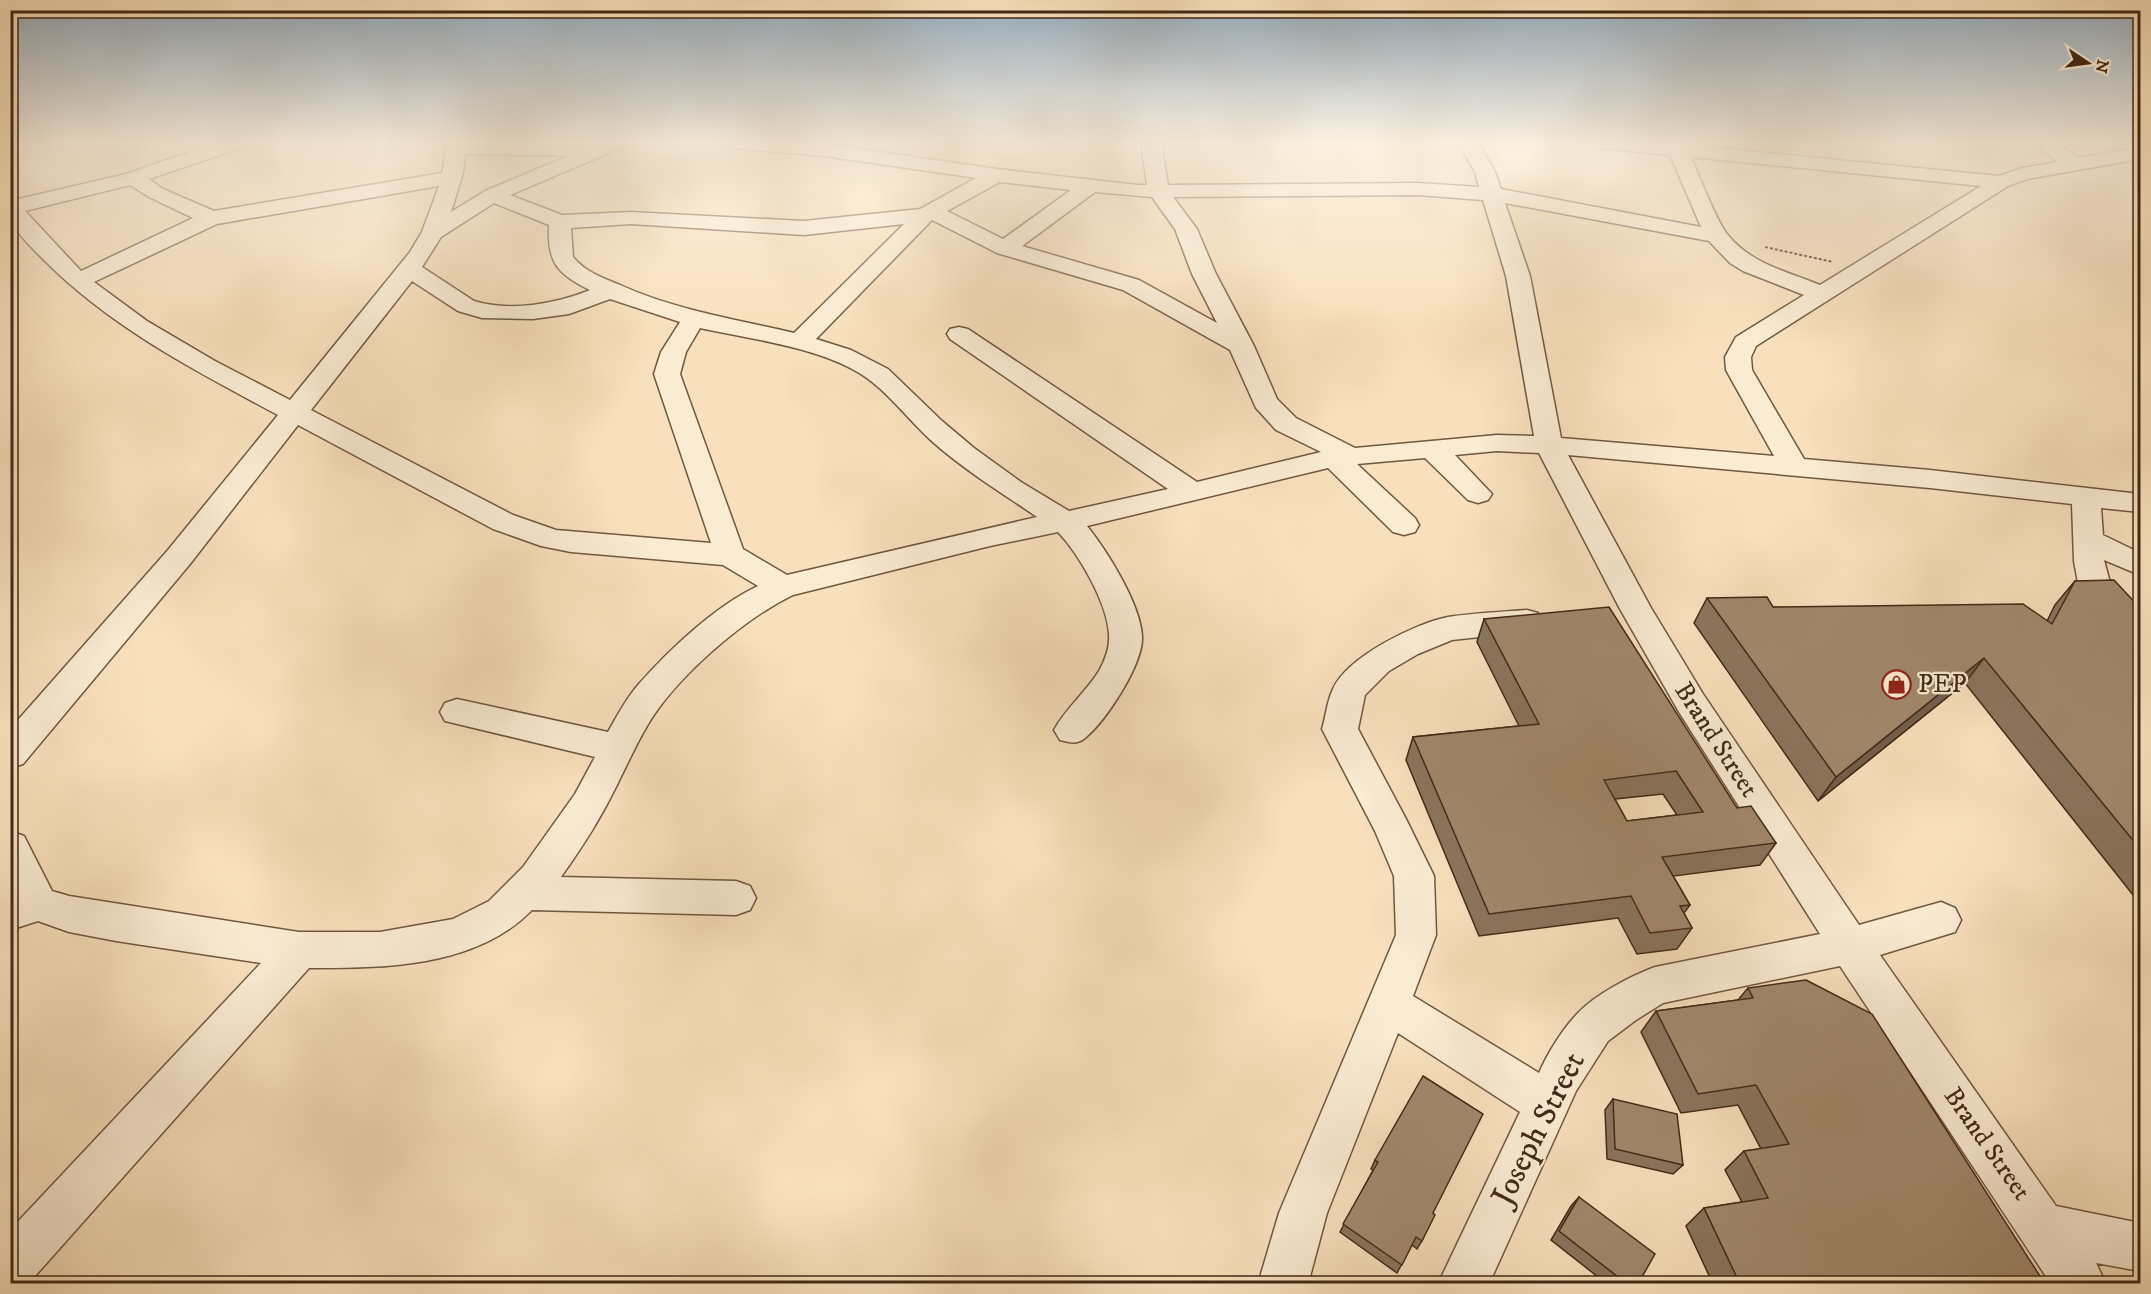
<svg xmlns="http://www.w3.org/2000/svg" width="2151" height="1294" font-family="'IM FELL DW Pica',serif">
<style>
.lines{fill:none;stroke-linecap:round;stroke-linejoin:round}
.minor-casing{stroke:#705740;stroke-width:3}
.path{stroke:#432916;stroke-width:2;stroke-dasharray:3 2;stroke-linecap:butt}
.minor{fill:#faebd3;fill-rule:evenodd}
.wall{fill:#8a755d;stroke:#432916;stroke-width:1.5;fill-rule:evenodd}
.shaded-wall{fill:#715f4c;stroke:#432916;stroke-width:1.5}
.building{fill:#a1886c;stroke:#432916;stroke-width:1.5;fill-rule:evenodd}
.labels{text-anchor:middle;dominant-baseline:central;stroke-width:4.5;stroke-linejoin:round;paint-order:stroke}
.poi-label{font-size:26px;fill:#432916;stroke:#faebd3;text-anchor:start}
.street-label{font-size:26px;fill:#432916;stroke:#faebd3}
.near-street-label{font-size:32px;fill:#432916;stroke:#faebd3}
</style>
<rect width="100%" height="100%" fill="#f8e0bc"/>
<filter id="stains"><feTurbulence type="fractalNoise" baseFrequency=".00333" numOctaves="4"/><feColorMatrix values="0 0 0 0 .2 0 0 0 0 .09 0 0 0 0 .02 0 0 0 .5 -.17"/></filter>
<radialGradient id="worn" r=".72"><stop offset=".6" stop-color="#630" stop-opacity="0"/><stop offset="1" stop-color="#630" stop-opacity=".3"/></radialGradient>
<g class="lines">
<defs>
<g id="minor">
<polygon points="10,142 31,142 28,146 10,151"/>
<path d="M 219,142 L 249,142 L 246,146 L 149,179 L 163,189 L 214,211 L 442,173 L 446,150 L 444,142 L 592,146 L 600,142 L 628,142 L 625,146 L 510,195 L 562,215 L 631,212 L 804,221 L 920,209 L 976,178 L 824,156 L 731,148 L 724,146 L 721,142 L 824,144 L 997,169 L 1138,185 L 1147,185 L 1141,142 L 1161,142 L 1168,185 L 1418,183 L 1479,187 L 1475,172 L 1458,142 L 1478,142 L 1495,172 L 1501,189 L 1701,227 L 1670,155 L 1602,148 L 1595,146 L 1592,142 L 1685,142 L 1686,145 L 1999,176 L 2022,168 L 2058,162 L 2031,142 L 2055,142 L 2079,158 L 2140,147 L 2140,159 L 2027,179 L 2008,186 L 1756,346 L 1751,357 L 1752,370 L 1804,459 L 1930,470 L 2140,494 L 2140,512 L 2101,508 L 2103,535 L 2140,553 L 2140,575 L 2104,560 L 2109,579 L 2140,612 L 2140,643 L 2128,640 L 2078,583 L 2074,561 L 2072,504 L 1930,488 L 1568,455 L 1651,608 L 1703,694 L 1859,925 L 1941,902 L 1955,908 L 1961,920 L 1955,932 L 1880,955 L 2056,1206 L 2140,1223 L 2140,1271 L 2096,1263 L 2106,1284 L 2051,1284 L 1840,966 L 1663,1003 L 1636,1020 L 1608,1041 L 1576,1091 L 1489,1284 L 1438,1284 L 1520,1112 L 1398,1033 L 1327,1213 L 1308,1284 L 1258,1284 L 1279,1213 L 1396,935 L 1394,876 L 1375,831 L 1322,729 C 1326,716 1327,701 1333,689 C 1347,657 1416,623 1448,617 C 1474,613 1501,612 1527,610 L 1538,613 L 1543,621 L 1538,629 L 1527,632 L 1452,640 L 1418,654 L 1389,671 L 1365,695 L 1358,729 L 1406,819 L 1434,876 L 1436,935 L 1413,996 L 1539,1073 C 1547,1054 1564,1027 1578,1013 C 1596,994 1631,976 1655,967 L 1820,934 L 1679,712 L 1620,609 L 1539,453 L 1497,451 L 1455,455 L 1492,494 L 1488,500 L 1478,503 L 1468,500 L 1425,458 L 1357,464 L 1415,518 L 1419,525 L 1415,532 L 1404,535 L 1393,532 L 1328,468 L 1087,526 C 1107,551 1140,603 1142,636 C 1144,663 1106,721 1085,738 C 1077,745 1068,742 1060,740 L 1054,730 C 1066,708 1086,692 1099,671 C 1105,660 1110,647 1109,635 C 1108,604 1079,554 1058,532 L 990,546 L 793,595 C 743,619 675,678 647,726 C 630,755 618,786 601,815 C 589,837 575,857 561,877 L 736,881 L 750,886 L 756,898 L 750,910 L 736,915 L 532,910 C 475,968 384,968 309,968 L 28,1284 L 10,1284 L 10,1230 L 261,963 L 116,941 L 69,932 L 38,921 L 10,930 L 10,895 L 14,894 L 10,888 L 10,831 L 24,836 L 52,891 L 69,896 L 299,932 L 380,932 L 453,919 L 489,901 L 523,867 L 575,794 L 595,757 L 445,721 L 440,712 L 445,703 L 457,699 L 608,732 C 617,716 626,699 638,685 C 669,650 715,606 758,586 L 723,565 L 571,552 L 541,546 L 493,529 L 298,425 L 190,564 L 23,764 L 10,768 L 10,729 L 168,550 L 278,415 C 196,371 112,328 45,261 C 34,250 20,237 12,223 C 9,218 10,207 10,201 L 126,174 ZM 465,154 L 568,156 L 485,191 L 451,212 L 463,173 ZM 1691,157 L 1981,186 L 1820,285 C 1788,272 1749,263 1727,234 C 1715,218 1700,177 1691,157 ZM 1000,182 L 1071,190 L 1003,239 L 947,211 ZM 130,185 L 149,197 L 193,218 L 81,271 L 25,211 ZM 439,186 L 422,232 L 410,252 L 290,400 L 215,361 L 147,321 L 94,282 L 217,224 ZM 1095,192 L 1152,197 L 1175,229 L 1192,274 L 1217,323 L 1139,280 L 1022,246 ZM 1418,195 L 1483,200 L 1506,276 L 1534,436 L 1497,435 L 1355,448 L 1296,418 L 1277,399 L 1254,346 L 1216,274 L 1197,229 L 1173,197 ZM 494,203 L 549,225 C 547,262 557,274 590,290 C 556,304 510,312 474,301 L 422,267 L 441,237 ZM 1505,203 L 1709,241 L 1730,263 L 1743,271 L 1804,295 L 1736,337 L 1725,357 L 1726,370 L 1774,456 L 1561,438 L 1530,276 ZM 932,220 L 997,253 L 1123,290 L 1230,350 L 1256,408 L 1276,430 L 1321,452 L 1197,482 L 968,329 L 959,327 L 950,329 L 947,334 L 950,339 L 1168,489 L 1069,511 L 1021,482 L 974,448 L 942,421 L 888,369 L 851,350 L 816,339 ZM 631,224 L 804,235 L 904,224 L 794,333 C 735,319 675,310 620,285 C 603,278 585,272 573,257 L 571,228 ZM 412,281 L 458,311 L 482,318 L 533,319 L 569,314 L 610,299 L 680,322 L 661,352 L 654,374 L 711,543 L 556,530 L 513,515 L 311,410 ZM 700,328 C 751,339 817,347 861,374 C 889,392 909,421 934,443 C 966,471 1002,493 1037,517 L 787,575 L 743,549 L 680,374 L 686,352 Z"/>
</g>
</defs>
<use href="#minor" class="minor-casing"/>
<polyline class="path" points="1765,247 1833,262"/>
<use href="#minor" class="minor"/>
</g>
<g class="wall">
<polygon points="2075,581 2140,608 2140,900 2137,900 1965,683 1818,801 1694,623 1707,598 1773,607 2047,621 2055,605"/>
<path d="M 1484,619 L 1737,808 L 1776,843 L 1760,865 L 1673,876 L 1690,905 L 1684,913 L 1692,928 L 1677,949 L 1637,954 L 1618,918 L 1479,936 L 1406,760 L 1413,737 L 1519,726 L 1477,642 ZM 1663,794 L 1677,815 L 1627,821 L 1615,799 Z"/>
<polygon points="1748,988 2045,1284 1713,1284 1686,1226 1704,1208 1742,1202 1725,1170 1744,1151 1761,1149 1738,1105 1681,1113 1641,1032 1656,1011 1738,1000"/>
<polygon points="1613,1099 1683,1165 1673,1174 1607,1159 1605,1110"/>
<polygon points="1375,1160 1433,1213 1422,1241 1417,1249 1412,1245 1397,1273 1340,1232 1373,1170 1371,1169"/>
<polygon points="1579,1197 1638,1284 1607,1284 1551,1240 1571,1206"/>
</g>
<polygon class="shaded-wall" points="1984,658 1965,683 1818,801 1836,777"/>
<g class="building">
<polygon points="2114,580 2140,608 2140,849 1984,658 1836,777 1707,598 1767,597 1773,607 2023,604 2052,624 2075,581"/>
<path d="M 1609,607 L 1737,808 L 1751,806 L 1776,843 L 1662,857 L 1690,905 L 1680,906 L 1692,928 L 1650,933 L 1631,896 L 1489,914 L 1413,737 L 1539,724 L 1484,619 ZM 1676,771 L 1703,812 L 1627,821 L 1604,780 Z"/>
<polygon points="1806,980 1872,1014 2045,1284 1740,1284 1704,1208 1768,1198 1744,1151 1789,1144 1756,1085 1698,1094 1656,1011 1753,998 1748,988"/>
<polygon points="1423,1076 1483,1114 1433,1213 1435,1215 1422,1241 1416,1237 1402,1265 1343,1224 1378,1162 1375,1160"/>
<polygon points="1613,1099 1677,1114 1683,1165 1615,1149"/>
<polygon points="1579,1197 1655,1254 1638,1284 1627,1284 1559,1231"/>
</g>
<linearGradient id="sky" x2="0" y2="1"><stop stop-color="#95adc0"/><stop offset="0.44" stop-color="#fcf1e1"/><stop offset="1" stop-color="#fcf1e1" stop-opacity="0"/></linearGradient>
<rect width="2151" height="324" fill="url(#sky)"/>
<defs>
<symbol id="shop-ring" viewBox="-11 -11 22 22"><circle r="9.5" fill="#faebd3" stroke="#8f2418" stroke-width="1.5"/><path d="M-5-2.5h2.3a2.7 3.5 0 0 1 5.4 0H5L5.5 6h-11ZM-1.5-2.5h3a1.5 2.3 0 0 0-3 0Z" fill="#8f2418"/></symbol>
</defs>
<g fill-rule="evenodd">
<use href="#shop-ring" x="1880" y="668" width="33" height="33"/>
</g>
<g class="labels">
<g class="poi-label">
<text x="1918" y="684">PEP</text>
</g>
<g class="street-label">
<text transform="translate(1716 740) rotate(57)">Brand Street</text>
<text transform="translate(1987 1144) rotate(55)">Brand Street</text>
</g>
<g class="near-street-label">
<text transform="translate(1539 1129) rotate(-63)">Joseph Street</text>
</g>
</g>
<rect width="2151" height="1294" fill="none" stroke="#f8e0bc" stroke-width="36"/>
<rect x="12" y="12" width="2127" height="1270" fill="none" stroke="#432916" stroke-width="3"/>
<rect x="18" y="18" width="2115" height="1258" fill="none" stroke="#432916" stroke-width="1.5"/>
<g transform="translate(2088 63) rotate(103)" stroke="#faebd3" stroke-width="4.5" paint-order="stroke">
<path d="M0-4.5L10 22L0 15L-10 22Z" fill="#432916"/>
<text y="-9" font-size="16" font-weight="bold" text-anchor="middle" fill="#432916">N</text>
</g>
<rect width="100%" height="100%" filter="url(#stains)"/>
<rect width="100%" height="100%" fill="url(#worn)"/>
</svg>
